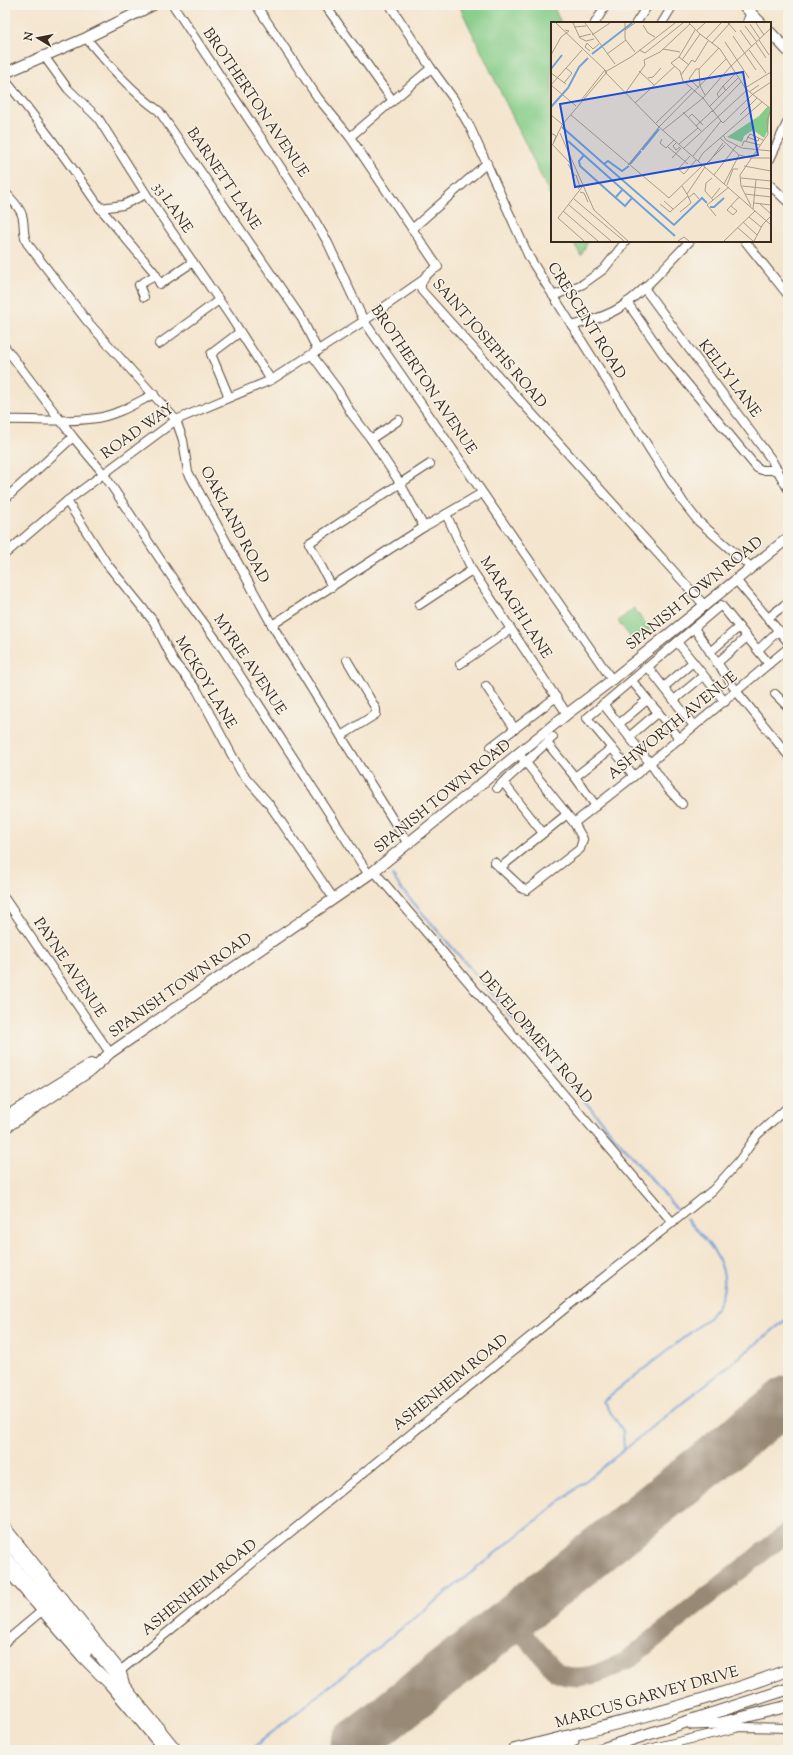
<svg xmlns="http://www.w3.org/2000/svg" width="793" height="1755" font-family="'Sorts Mill Goudy',serif">
<style>
.green{fill:#84cc88;stroke:#607b53}
.lines{fill:none;stroke-linecap:round;stroke-linejoin:round}
.stream{stroke:#70a0da;stroke-width:2}
.taxiway{stroke:#988876;stroke-width:19}
.runway{stroke:#988876;stroke-width:47}
.minor-casing{stroke:#574638;stroke-width:10}
.major-casing{stroke:#574638;stroke-width:12}
.highway-casing{stroke:#574638;stroke-width:13}
.minor{stroke:#fff;stroke-width:8}
.major{stroke:#fff;stroke-width:10}
.highway{stroke:#fff;stroke-width:11}
.labels{text-anchor:middle;dominant-baseline:central;stroke-width:3;stroke-linejoin:round;paint-order:stroke}
.street-label{font-size:15px;fill:#3b2a1e;stroke:#f7f3e8}
.inset-river{fill:none;stroke:#70a0da;stroke-width:2}
.inset-road{fill:none;stroke:#aa9a88;stroke-width:1}
.view{fill:#1d4ed8;fill-opacity:0.15;stroke:#1d4ed8;stroke-width:2}
.inset-edge{fill:none;stroke:#3b2a1e;stroke-width:2}
</style>
<rect width="100%" height="100%" fill="#f7f3e8"/>
<filter id="ink" filterUnits="userSpaceOnUse"><feTurbulence type="fractalNoise" baseFrequency=".025" numOctaves="2"/><feDisplacementMap in="SourceGraphic" scale="8" xChannelSelector="R" yChannelSelector="G"/><feConvolveMatrix kernelMatrix="1 2 1 2 8 2 1 2 1" color-interpolation-filters="sRGB"/></filter>
<filter id="wash" filterUnits="userSpaceOnUse"><feTurbulence type="fractalNoise" baseFrequency=".012" numOctaves="4" result="noise"/><feDisplacementMap in="SourceGraphic" scale="16" xChannelSelector="R" yChannelSelector="G"/><feGaussianBlur stdDeviation="0.9" result="paint"/><feColorMatrix in="noise" values="0 0 0 0 0 0 0 0 0 0 0 0 0 0 0 0 0 1.4 0 .05"/><feComposite in="paint" operator="in"/></filter>
<g filter="url(#wash)">
<rect width="100%" height="100%" fill="#f4e5ce"/>
<g class="green">
<polygon points="459,5 555,5 553,6 561,23 552,23 552,199"/>
<polygon points="573,241 588,241 581,256"/>
<polygon points="634,608 650,630 634,642 618,621"/>
</g>
<g class="lines">
<g class="stream">
<polyline points="393,876 400,887 556,1068"/>
<polyline points="565,1078 678,1211"/>
<polyline points="624,1450 788,1318"/>
<path d="M 250,1750 L 624,1450 L 623,1431 L 603,1401 L 709,1318 C 742,1279 716,1249 686,1219"/>
</g>
<path class="taxiway" d="M 511,1620 L 557,1673 C 581,1683 604,1672 626,1661 L 788,1532"/>
<polyline class="runway" points="354,1744 788,1399"/>
</g>
</g>
<g filter="url(#ink)">
<g class="lines">
<defs>
<g id="minor">
<polyline points="173,5 309,210 328,243 364,321 612,680"/>
<path d="M 256,5 L 318,98 L 350,137 L 438,267 C 429,272 417,280 422,291 L 705,606"/>
<polyline points="325,5 393,101"/>
<polyline points="390,5 431,68 453,98 470,127 529,257 683,502 698,521 752,568"/>
<polyline points="595,23 606,5"/>
<polyline points="636,23 648,5"/>
<polyline points="662,23 673,5"/>
<polyline points="747,23 753,5"/>
<path d="M 86,38 C 108,64 131,91 159,111 L 302,319 L 318,351"/>
<polyline points="44,56 68,89 98,118 146,194 230,316 271,380"/>
<path d="M 5,80 C 39,121 70,164 100,208 L 123,205 L 146,194"/>
<polyline points="350,137 431,68"/>
<polyline points="770,159 788,121"/>
<polyline points="770,185 788,202"/>
<path d="M 5,192 C 11,199 19,206 22,215 C 25,224 22,233 27,243 L 87,321 L 176,420 L 183,440 L 188,472 L 272,625 L 408,844"/>
<polyline points="100,208 154,272 160,284 193,262"/>
<polyline points="412,229 487,163"/>
<polyline points="745,241 788,295"/>
<polyline points="644,288 771,459 788,489"/>
<polyline points="553,296 583,284 604,269 626,241"/>
<polyline points="144,297 139,285 156,275"/>
<polyline points="627,302 665,357 757,468 762,470 778,470"/>
<path d="M 572,326 C 588,321 606,317 621,307 C 647,289 668,263 690,241"/>
<polyline points="159,344 219,300"/>
<polyline points="5,347 73,437 103,473 187,600 223,649 369,875"/>
<polyline points="312,355 338,390 351,413 371,439 400,483 424,527"/>
<polyline points="229,397 211,354 240,332"/>
<path d="M 5,420 C 36,419 67,423 97,418 C 117,415 136,403 154,394"/>
<polyline points="371,439 399,420"/>
<polyline points="5,499 73,437"/>
<polyline points="67,501 107,564 154,622 174,662 197,690 241,772 269,804 334,899"/>
<polyline points="446,514 472,570 567,714"/>
<polyline points="5,554 67,501 176,420 271,380 364,321 420,282"/>
<polyline points="736,580 788,642"/>
<polyline points="332,587 309,543 430,464"/>
<polyline points="419,605 472,570"/>
<polyline points="768,618 788,602"/>
<polyline points="272,625 424,527 482,493"/>
<polyline points="694,628 737,692 788,755"/>
<polyline points="677,642 725,702"/>
<polyline points="758,650 779,630"/>
<polyline points="710,652 739,627"/>
<polyline points="717,663 747,637"/>
<polyline points="460,664 511,629"/>
<polyline points="648,667 694,726"/>
<polyline points="632,681 680,739"/>
<polyline points="486,686 515,729"/>
<polyline points="664,687 693,662"/>
<polyline points="775,694 788,707"/>
<polyline points="674,700 703,676"/>
<polyline points="603,704 650,763 668,789 682,804"/>
<polyline points="619,724 647,700"/>
<polyline points="341,736 376,714 376,709 347,660"/>
<polyline points="629,737 658,712"/>
<polyline points="547,743 575,777 612,748 587,718 721,605 769,664"/>
<polyline points="491,747 556,697"/>
<polyline points="612,748 634,776"/>
<polyline points="575,777 596,806"/>
<polyline points="503,782 543,833"/>
<polyline points="497,788 553,737"/>
<polyline points="574,823 639,772 788,648"/>
<polyline points="494,862 523,889 527,890 580,849 583,839 574,823 519,754"/>
<polyline points="501,867 566,815"/>
<polyline points="374,871 673,1223"/>
<polyline points="5,899 110,1053"/>
<polyline points="5,1642 43,1610"/>
<polyline points="120,1671 584,1293 713,1190 739,1161 757,1135 788,1107"/>
<polyline points="645,1750 740,1727 788,1728"/>
</g>
<g id="major">
<polyline points="743,5 761,23"/>
<polyline points="770,32 788,51"/>
<polyline points="5,73 86,38 153,5"/>
<polyline points="5,1117 91,1064"/>
<polyline points="5,1128 90,1071 110,1053 374,871 567,714 612,680 788,538"/>
<polyline points="5,1539 124,1686"/>
<polyline points="5,1555 86,1653"/>
</g>
<g id="highway">
<polyline points="5,1528 120,1671 124,1686 176,1750"/>
<polyline points="5,1567 83,1657 110,1684 165,1750"/>
<polyline points="692,1724 721,1723 788,1706"/>
<path d="M 513,1750 C 605,1727 699,1704 788,1670"/>
<polyline points="551,1750 573,1741"/>
<polyline points="599,1750 788,1689"/>
</g>
</defs>
<use href="#minor" class="minor-casing"/>
<use href="#major" class="major-casing"/>
<use href="#highway" class="highway-casing"/>
<use href="#minor" class="minor"/>
<use href="#major" class="major"/>
<use href="#highway" class="highway"/>
</g>
</g>
<g class="labels">
<g class="street-label">
<text transform="translate(255 103) rotate(56)">BROTHERTON AVENUE</text>
<text transform="translate(223 179) rotate(56)">BARNETT LANE</text>
<text transform="translate(172 208) rotate(56)">33 LANE</text>
<text transform="translate(586 321) rotate(58)">CRESCENT ROAD</text>
<text transform="translate(489 344) rotate(49)">SAINT JOSEPHS ROAD</text>
<text transform="translate(729 379) rotate(53)">KELLY LANE</text>
<text transform="translate(423 380) rotate(56)">BROTHERTON AVENUE</text>
<text transform="translate(138 432) rotate(-35)">ROAD WAY</text>
<text transform="translate(234 525) rotate(62)">OAKLAND ROAD</text>
<text transform="translate(695 594) rotate(-39)">SPANISH TOWN ROAD</text>
<text transform="translate(515 608) rotate(57)">MARAGH LANE</text>
<text transform="translate(249 665) rotate(56)">MYRIE AVENUE</text>
<text transform="translate(205 683) rotate(59)">MCKOY LANE</text>
<text transform="translate(673 726) rotate(-39)">ASHWORTH AVENUE</text>
<text transform="translate(443 797) rotate(-39)">SPANISH TOWN ROAD</text>
<text transform="translate(69 968) rotate(56)">PAYNE AVENUE</text>
<text transform="translate(181 986) rotate(-35)">SPANISH TOWN ROAD</text>
<text transform="translate(535 1038) rotate(50)">DEVELOPMENT ROAD</text>
<text transform="translate(451 1383) rotate(-39)">ASHENHEIM ROAD</text>
<text transform="translate(200 1588) rotate(-39)">ASHENHEIM ROAD</text>
<text transform="translate(647 1698) rotate(-16)">MARCUS GARVEY DRIVE</text>
</g>
</g>
<g transform="translate(551 22)">
<rect width="220" height="220" fill="#f4e5ce"/>
<path d="M 217,84 L 219,87 L 217,108 L 213,116 L 202,108 L 193,114 L 191,120 L 176,115 L 208,94 Z" fill="#84cc88"/>
<path class="inset-river" d="M 41,32 L 81,1M 0,47 L 11,33M 0,85 L 17,66 L 28,45 L 37,36M 11,105 L 53,142 L 57,139 L 71,149 L 78,144M 17,119 L 124,214M 91,128 L 108,107M 33,133 L 28,139 L 29,144 L 57,169 L 74,184 L 81,176M 53,142 L 123,203 L 151,176 L 156,181M 79,142 L 90,129M 64,176 L 72,167M 159,185 L 163,185 L 173,176"/>
<path class="inset-road" d="M 22,1 L 29,16 L 35,19 L 43,17M 34,1 L 64,42M 74,1 L 74,17 L 84,30M 138,1 L 149,12 L 169,27 L 195,67 L 220,87 L 216,99 L 217,112 L 189,153 L 190,164 L 200,184M 177,1 L 185,10M 205,1 L 213,13M 199,2 L 209,17M 92,3 L 97,11 L 104,15M 194,4 L 206,20M 23,5 L 35,4M 74,8 L 84,1M 189,8 L 201,25M 145,9 L 154,1M 41,13 L 59,1M 182,14 L 205,48M 28,15 L 40,12M 155,17 L 170,1M 208,18 L 218,33M 174,20 L 198,56M 161,21 L 179,1M 205,21 L 215,36M 112,27 L 129,30M 88,28 L 94,31 L 132,1M 198,28 L 215,51M 39,29 L 34,25 L 36,21 L 42,27 L 48,22M 56,32 L 75,18M 0,33 L 10,15 L 18,9 L 14,8M 128,35 L 120,41 L 129,49 L 132,59 L 152,76 L 170,99M 128,35 L 144,8M 128,35 L 138,43M 131,38 L 149,12M 148,47 L 145,47 L 138,57 L 148,66M 88,49 L 103,63M 54,50 L 108,105 L 220,203M 54,50 L 80,35 L 124,1M 0,51 L 15,62M 130,53 L 141,38 L 144,40 L 157,19M 97,56 L 102,55 L 110,46M 13,61 L 21,51 L 15,46M 194,66 L 220,50M 175,69 L 172,64 L 184,52M 75,70 L 94,43 L 93,38 L 109,30 L 139,2M 198,70 L 208,63M 154,73 L 149,64 L 148,47 L 168,26M 168,75 L 166,72 L 172,64M 31,77 L 54,48M 84,81 L 124,44M 25,84 L 0,63 L 31,28M 158,85 L 187,56M 132,90 L 150,109M 161,90 L 190,60M 0,93 L 11,102M 20,93 L 118,176 L 152,143M 189,93 L 206,76M 137,96 L 141,92 L 152,103M 105,101 L 141,66M 145,104 L 161,89M 108,105 L 175,37M 112,108 L 152,76 L 180,44 L 220,6M 0,111 L 5,114 L 3,120M 9,111 L 43,188 L 77,219M 172,113 L 175,118 L 191,126 L 220,129M 196,115 L 207,119 L 208,116M 169,116 L 188,133 L 200,136 L 220,136M 111,117 L 109,121 L 115,126 L 123,118M 195,119 L 199,112 L 212,118M 0,121 L 20,142M 125,121 L 122,124 L 125,128 L 129,125M 2,122 L 11,103 L 56,50 L 5,1M 128,122 L 147,106M 191,124 L 193,119 L 209,123M 117,125 L 137,142M 133,126 L 196,68M 139,134 L 127,147 L 133,152 L 145,138M 142,134 L 170,99 L 172,101 L 202,72 L 220,60M 121,136 L 130,126M 147,139 L 152,131 L 211,80M 158,140 L 172,121M 17,142 L 24,154M 77,143 L 108,105M 153,144 L 174,123M 193,144 L 220,149M 25,153 L 29,165 L 27,167M 163,153 L 186,123M 161,156 L 155,161 L 154,169 L 162,178M 190,156 L 220,159M 173,162 L 188,133M 176,163 L 182,147 L 187,147M 191,164 L 220,167M 31,165 L 7,196 L 33,219M 29,170 L 33,171 L 37,180M 136,172 L 154,145M 194,172 L 220,175M 137,176 L 143,171 L 148,177M 161,176 L 169,166M 23,177 L 73,219M 113,179 L 122,187M 203,181 L 220,183M 109,182 L 119,190 L 137,174 L 131,164M 209,182 L 220,192M 18,183 L 60,219M 180,184 L 186,189 L 182,193 L 176,188 L 187,176 L 188,176M 202,187 L 205,158M 12,189 L 47,219M 129,190 L 140,181 L 137,174M 165,194 L 156,183 L 178,165M 198,195 L 210,205M 192,200 L 206,213M 187,206 L 202,219M 127,219 L 133,215 L 138,219M 173,219 L 204,189M 203,219 L 212,202 L 220,194"/>
<path class="view" d="M 192,50 L 207,133 L 24,165 L 9,82 Z"/>
<rect width="220" height="220" class="inset-edge"/>
</g>
<rect width="793" height="1755" fill="none" stroke="#f7f3e8" stroke-width="20"/>
<g transform="translate(38 38) rotate(280)" stroke="#f7f3e8" stroke-width="3" paint-order="stroke">
<path d="M0-3L7 15L0 10L-7 15Z" fill="#3b2a1e"/>
<text y="-6" font-size="11" font-weight="bold" text-anchor="middle" fill="#3b2a1e">N</text>
</g>
</svg>
